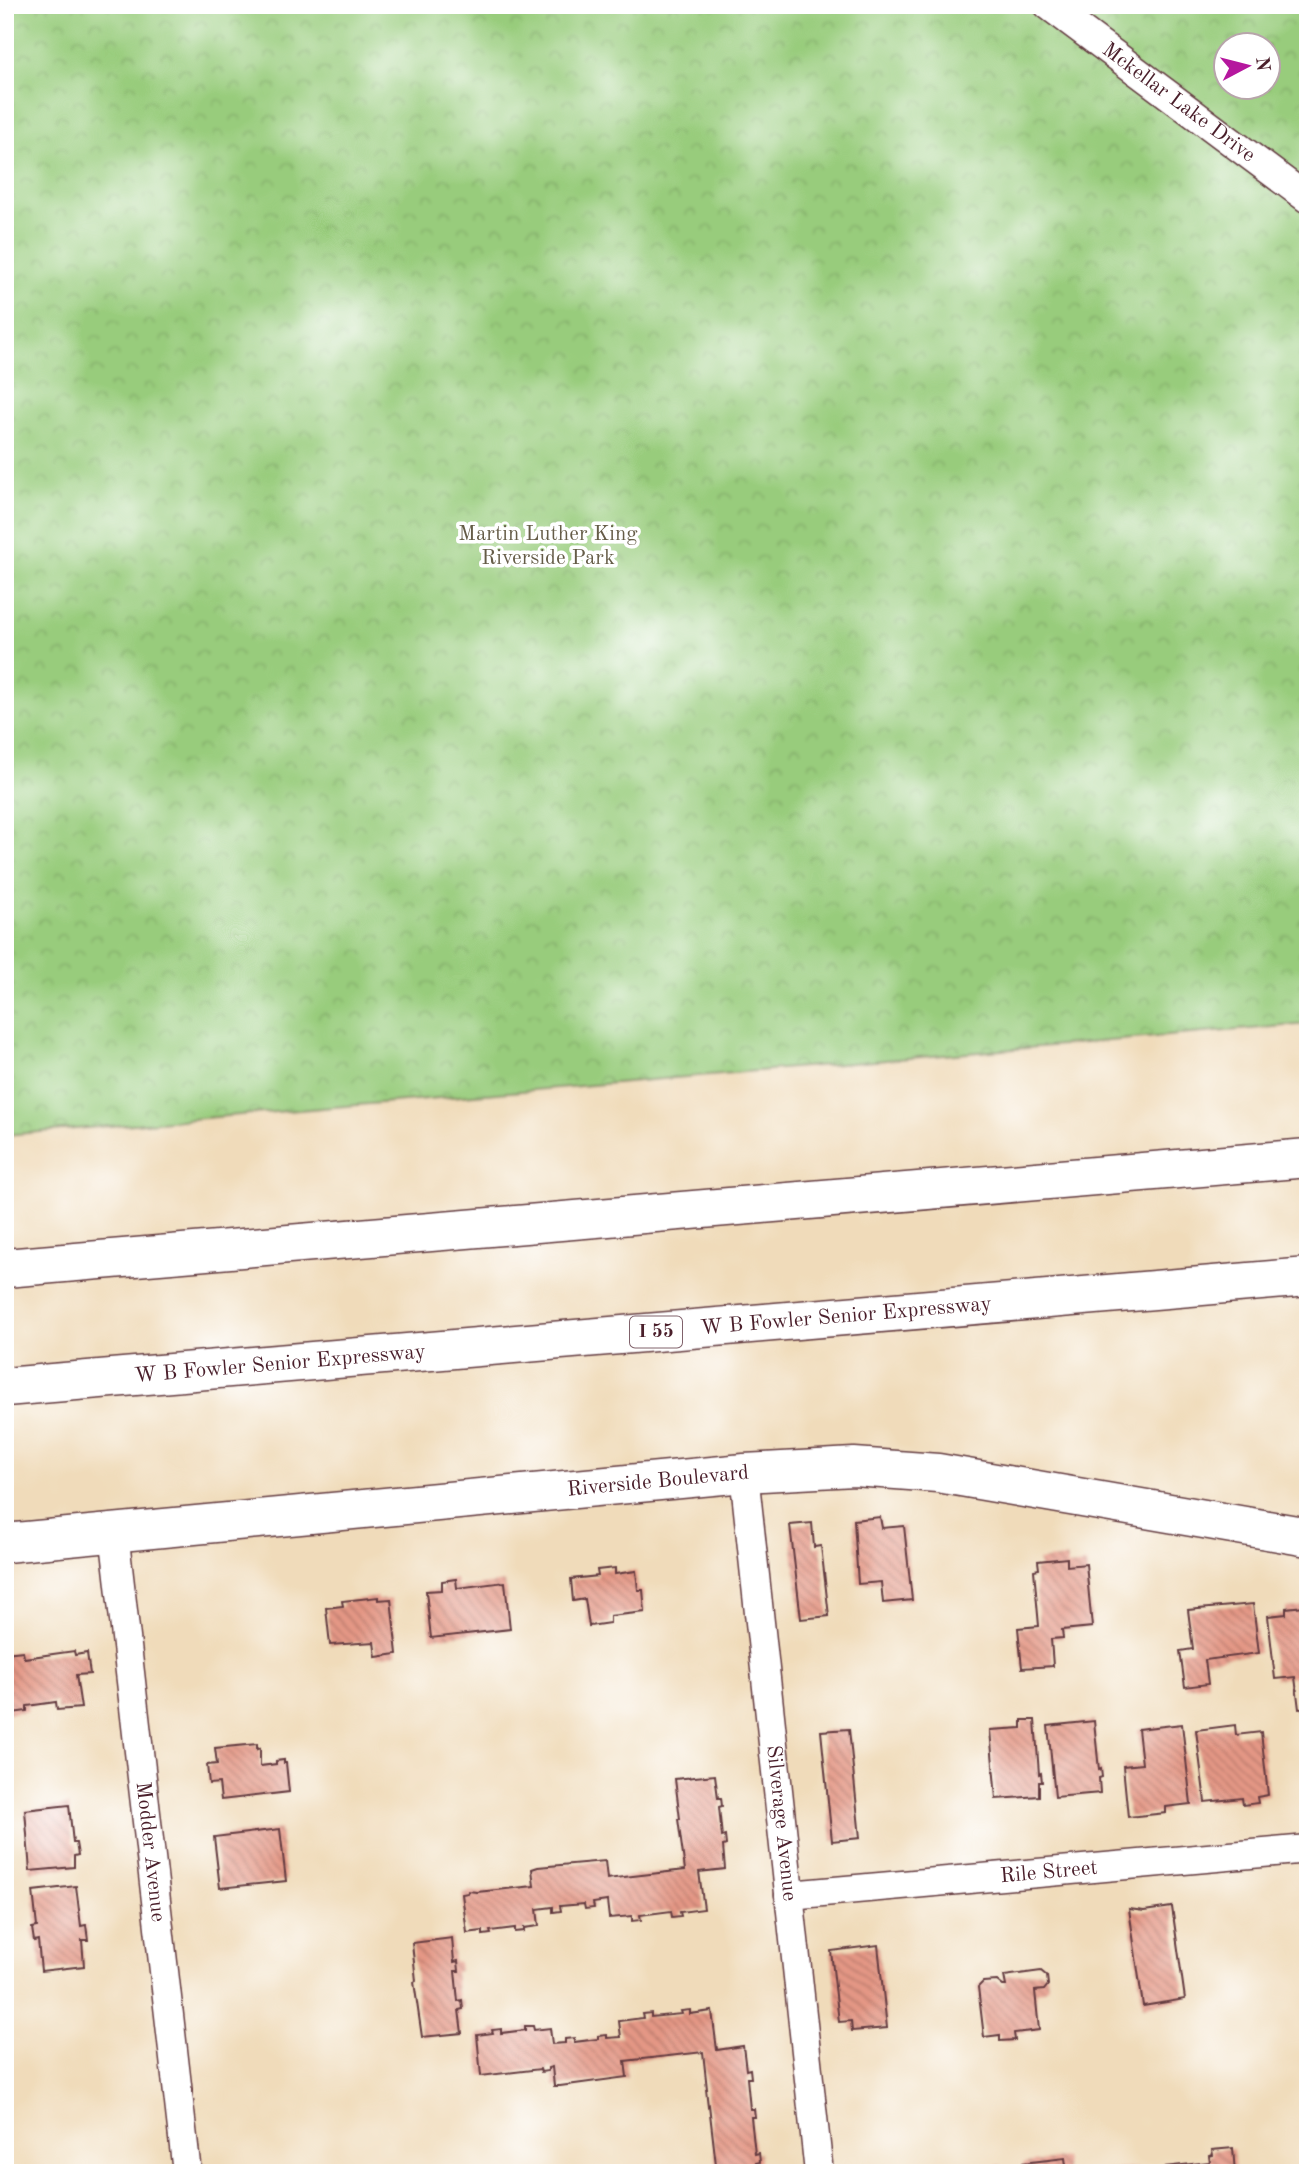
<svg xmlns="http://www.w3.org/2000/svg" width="1313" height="2178" font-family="'Old Standard TT',serif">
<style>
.park{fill:url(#park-crowns);stroke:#717654;stroke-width:2;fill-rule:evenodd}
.building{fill:url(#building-back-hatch)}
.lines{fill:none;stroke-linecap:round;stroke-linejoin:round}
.street-casing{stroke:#633b40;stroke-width:31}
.secondary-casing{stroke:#633b40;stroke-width:41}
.highway-casing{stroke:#633b40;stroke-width:41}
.street{stroke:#fff;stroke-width:28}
.secondary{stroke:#fff;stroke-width:38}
.highway{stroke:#fff;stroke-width:38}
.labels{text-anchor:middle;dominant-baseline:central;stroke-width:7;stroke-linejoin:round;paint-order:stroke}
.shield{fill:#fff;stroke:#80626b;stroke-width:2}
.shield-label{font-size:19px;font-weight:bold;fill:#4a1f2b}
.street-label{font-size:21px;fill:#4a1f2b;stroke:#fff}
.park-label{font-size:21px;fill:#655c47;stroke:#fff}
</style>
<defs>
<pattern id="park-crowns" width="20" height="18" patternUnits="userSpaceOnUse" patternTransform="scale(1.75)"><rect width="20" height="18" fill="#98cc7c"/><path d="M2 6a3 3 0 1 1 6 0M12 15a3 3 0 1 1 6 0" fill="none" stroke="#84af6b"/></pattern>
<pattern id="building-back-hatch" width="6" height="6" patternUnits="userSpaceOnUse" patternTransform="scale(1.75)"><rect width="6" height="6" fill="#e49785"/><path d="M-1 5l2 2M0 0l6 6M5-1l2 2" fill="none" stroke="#bb7b6d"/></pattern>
</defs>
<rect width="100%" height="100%" fill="#fff"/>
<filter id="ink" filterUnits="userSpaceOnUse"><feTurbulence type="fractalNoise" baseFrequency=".0143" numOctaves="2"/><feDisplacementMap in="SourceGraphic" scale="14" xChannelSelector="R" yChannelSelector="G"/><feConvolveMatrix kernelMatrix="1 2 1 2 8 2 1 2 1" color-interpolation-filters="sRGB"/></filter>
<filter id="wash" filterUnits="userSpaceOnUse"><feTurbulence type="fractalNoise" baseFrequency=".00686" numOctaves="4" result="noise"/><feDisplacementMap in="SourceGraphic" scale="28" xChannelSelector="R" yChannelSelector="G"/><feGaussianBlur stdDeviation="1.57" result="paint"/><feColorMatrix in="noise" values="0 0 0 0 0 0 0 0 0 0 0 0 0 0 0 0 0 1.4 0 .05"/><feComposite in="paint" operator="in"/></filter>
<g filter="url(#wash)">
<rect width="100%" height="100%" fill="#f0dbba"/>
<path class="park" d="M 5,5 L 1308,5 L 1308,1024 L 5,1135 ZM 1226,46 L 1268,46 L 1268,88 L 1226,88 Z"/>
<g id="blocks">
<g class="building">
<polygon points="880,1517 882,1528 904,1526 912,1600 883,1603 881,1582 858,1584 854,1520"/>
<polygon points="812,1523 814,1547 821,1546 829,1616 801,1619 790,1525"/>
<polygon points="1067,1558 1067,1566 1086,1564 1092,1627 1062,1630 1063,1638 1051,1639 1053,1666 1022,1668 1018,1628 1039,1626 1034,1570 1039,1569 1038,1561"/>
<polygon points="615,1568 615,1574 636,1571 638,1590 643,1590 645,1612 610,1616 610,1623 589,1626 585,1599 573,1601 571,1579 598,1576 597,1570"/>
<polygon points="456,1579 457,1588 505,1582 510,1629 431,1638 426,1591 442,1590 442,1581"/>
<polygon points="378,1597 378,1600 391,1599 397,1654 376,1657 374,1642 330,1645 326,1608 343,1606 342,1601"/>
<polygon points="1253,1604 1259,1653 1205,1660 1208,1684 1185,1687 1180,1651 1193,1649 1188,1610"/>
<polygon points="1304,1606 1305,1613 1308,1612 1308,1708 1299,1709 1295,1677 1275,1679 1268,1616 1286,1614 1286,1608"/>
<polygon points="23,1651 24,1658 74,1651 75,1655 87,1653 90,1674 76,1675 81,1708 57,1710 56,1702 27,1706 27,1711 5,1714 5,1653"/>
<polygon points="1022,1720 1035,1720 1039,1774 1041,1773 1042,1782 1039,1782 1039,1796 996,1799 990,1730 1022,1728"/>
<polygon points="1094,1721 1099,1770 1101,1769 1102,1777 1099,1778 1100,1793 1055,1797 1048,1726"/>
<polygon points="1182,1724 1191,1804 1166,1807 1166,1813 1128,1817 1123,1766 1142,1764 1138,1729"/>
<polygon points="1235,1725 1236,1735 1261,1732 1268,1795 1257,1797 1258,1803 1243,1805 1242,1798 1205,1802 1196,1730"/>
<polygon points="849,1729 860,1838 832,1841 821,1731"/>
<polygon points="257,1744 257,1749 260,1748 260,1766 276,1764 276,1761 284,1760 284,1763 286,1763 289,1792 221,1800 219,1783 209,1784 207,1765 217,1764 215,1748"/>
<polygon points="715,1775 718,1798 721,1798 722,1806 719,1807 722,1837 725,1836 726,1845 723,1846 725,1869 699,1872 704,1909 680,1912 681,1916 672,1917 671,1911 640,1915 641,1920 632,1921 632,1916 609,1918 607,1901 593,1903 594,1908 585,1909 584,1904 560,1906 561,1911 553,1912 553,1907 537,1909 539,1926 524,1928 524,1931 515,1932 515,1928 490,1931 491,1934 483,1935 483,1931 467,1933 462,1894 468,1893 468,1891 477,1892 534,1886 532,1869 538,1867 605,1861 607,1879 685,1870 678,1819 680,1819 675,1779"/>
<polygon points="69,1805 73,1843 76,1843 78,1855 74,1856 74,1867 30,1871 25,1810"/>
<polygon points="280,1829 286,1881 220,1888 214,1837"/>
<polygon points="76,1886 81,1926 86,1925 88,1940 82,1940 84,1966 41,1971 38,1940 34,1941 32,1928 37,1927 33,1891"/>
<polygon points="1172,1907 1185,1999 1143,2006 1129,1909 1144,1911"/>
<polygon points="452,1938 454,1962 458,1961 459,1971 455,1971 458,2001 462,2000 463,2009 459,2010 462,2033 422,2037 414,1982 416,1981 412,1943"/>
<polygon points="878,1945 887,2028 852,2031 851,2021 839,2022 831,1951"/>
<polygon points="1041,1971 1047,1976 1048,1985 1044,1990 1035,1991 1039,2030 1014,2033 1015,2040 1000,2041 1000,2035 984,2037 978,1987 983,1982 997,1981 1003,1986 1006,1986 1004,1976"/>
<polygon points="690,2010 690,2014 712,2011 717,2050 743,2046 746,2070 750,2069 751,2078 747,2078 750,2109 754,2109 755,2117 751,2117 755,2154 759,2153 760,2162 756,2163 757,2173 717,2173 709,2105 708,2106 706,2089 707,2089 703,2052 625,2061 627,2077 560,2086 554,2086 552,2067 548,2068 548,2071 541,2072 540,2069 481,2076 477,2035 493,2033 492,2030 501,2029 501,2033 525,2030 525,2026 533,2026 534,2030 550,2028 552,2044 565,2043 565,2039 574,2038 574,2042 598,2039 598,2036 607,2035 607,2038 621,2037 619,2021 643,2018 642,2014 651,2013 651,2017 682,2014 681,2011"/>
<polygon points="1233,2148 1235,2173 1166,2173 1165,2167 1210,2162 1209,2156 1213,2155 1212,2150"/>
<polygon points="1065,2158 1067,2173 1024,2173 1023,2163"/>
<polygon points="1001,2165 1002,2173 958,2173 958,2170"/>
<polygon points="1138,2168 1138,2173 1102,2173 1102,2171"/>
</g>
</g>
</g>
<g filter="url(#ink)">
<use href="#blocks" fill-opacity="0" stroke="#633b40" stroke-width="2"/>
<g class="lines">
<defs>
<g id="street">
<path id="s1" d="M 1048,5 L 1308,199"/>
<path id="s2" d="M 744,1473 L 819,2173"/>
<path id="s3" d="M 114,1532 L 187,2173"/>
<path id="s4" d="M 789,1895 L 1308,1849"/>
</g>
<g id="secondary">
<path id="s5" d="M 5,1543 L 744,1473 L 854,1467 L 938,1473 L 1308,1537"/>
</g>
<g id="highway">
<polyline points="5,1268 1308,1158"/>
<path id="s6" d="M 5,1387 L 1308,1277"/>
</g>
</defs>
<use href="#street" class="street-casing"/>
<use href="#secondary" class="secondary-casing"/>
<use href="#highway" class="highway-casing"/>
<use href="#street" class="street"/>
<use href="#secondary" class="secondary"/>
<use href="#highway" class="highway"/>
</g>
</g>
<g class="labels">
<rect class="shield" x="630" y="1316.5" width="52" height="31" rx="5"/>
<g class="shield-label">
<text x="656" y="1332">I 55</text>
</g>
<g class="street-label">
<text stroke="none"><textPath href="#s1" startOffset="163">Mckellar Lake Drive</textPath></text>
<text stroke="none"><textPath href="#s6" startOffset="844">W B Fowler Senior Expressway</textPath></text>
<text stroke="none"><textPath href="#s6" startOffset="276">W B Fowler Senior Expressway</textPath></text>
<text stroke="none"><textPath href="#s5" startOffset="656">Riverside Boulevard</textPath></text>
<text stroke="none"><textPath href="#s2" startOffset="352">Silverage Avenue</textPath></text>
<text stroke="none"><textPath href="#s3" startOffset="322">Modder Avenue</textPath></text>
<text stroke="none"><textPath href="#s4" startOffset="261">Rile Street</textPath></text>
</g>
<g class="park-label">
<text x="548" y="534">Martin Luther King<tspan x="548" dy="24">Riverside Park</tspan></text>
</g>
</g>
<rect width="1313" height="2178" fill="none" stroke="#fff" stroke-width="28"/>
<g transform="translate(1247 66) rotate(83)"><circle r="33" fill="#ffffff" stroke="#b7a5aa" stroke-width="2"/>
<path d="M0-5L12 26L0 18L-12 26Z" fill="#b5179e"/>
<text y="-10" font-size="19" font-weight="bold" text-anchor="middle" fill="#4a1f2b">N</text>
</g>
</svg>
